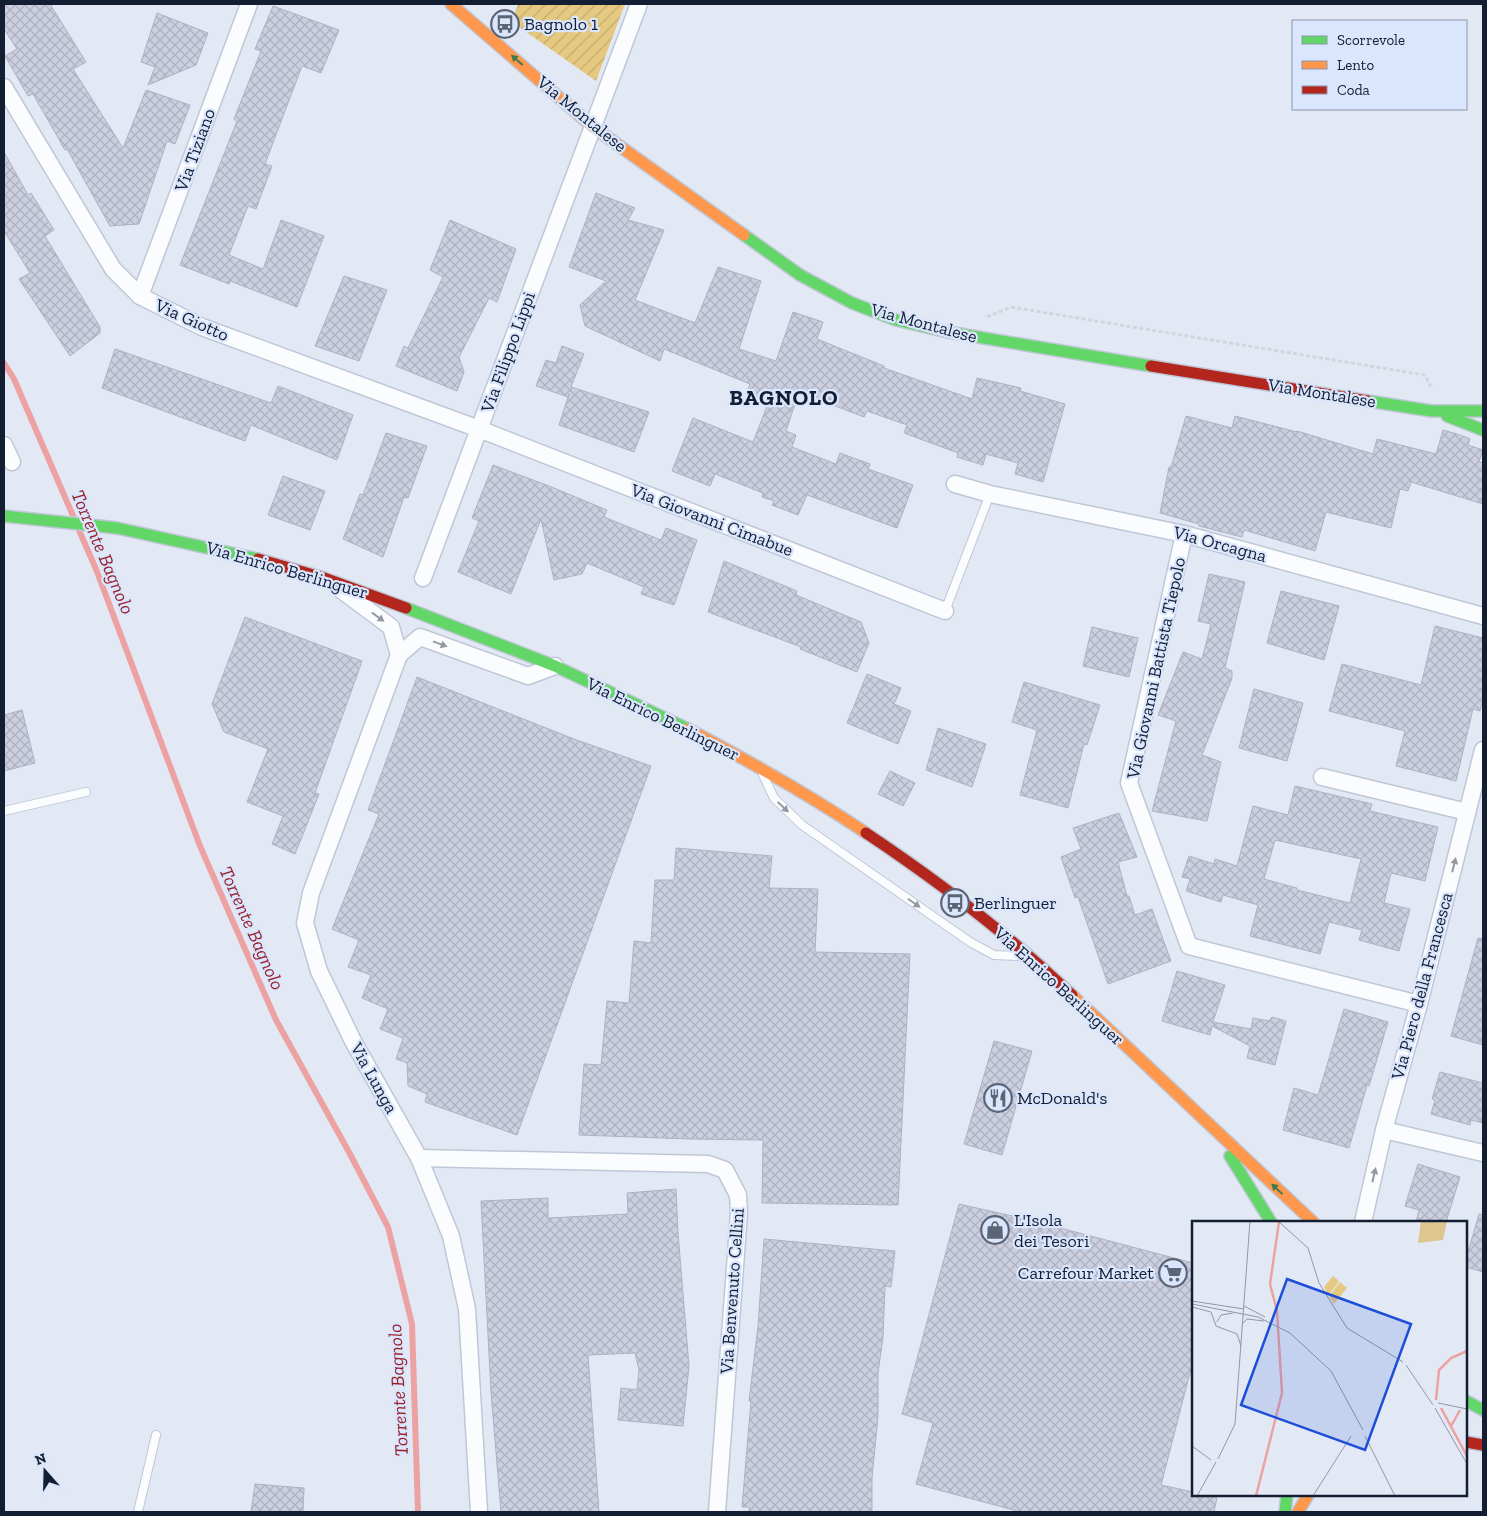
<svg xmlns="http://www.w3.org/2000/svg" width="1487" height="1516" font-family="'Zilla Slab',serif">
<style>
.garden{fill:url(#garden-furrows)}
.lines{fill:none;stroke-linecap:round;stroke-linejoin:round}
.stream{stroke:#eca2a2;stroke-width:6}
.building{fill:url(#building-cross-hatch);stroke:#aeb1c1;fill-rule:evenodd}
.lane-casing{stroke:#bfc7d7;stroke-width:10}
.street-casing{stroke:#bfc7d7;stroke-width:19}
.fast-casing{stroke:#bfc7d7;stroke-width:14}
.slow-casing{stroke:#bfc7d7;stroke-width:14}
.jam-casing{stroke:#bfc7d7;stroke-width:14}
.path{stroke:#d3d5da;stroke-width:3;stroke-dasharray:4 2.5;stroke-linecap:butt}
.lane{stroke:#fbfcfe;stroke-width:8}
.street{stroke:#fbfcfe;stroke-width:16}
.fast{stroke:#63d668;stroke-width:11}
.slow{stroke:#ff974d;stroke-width:11}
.jam{stroke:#b3261e;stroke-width:11}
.oneway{fill:#3c7a4d}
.oneway2{fill:#9398a2}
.labels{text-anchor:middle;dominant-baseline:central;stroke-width:4.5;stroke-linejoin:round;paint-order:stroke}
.poi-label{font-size:18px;fill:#141e32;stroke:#dae6fd;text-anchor:start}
.street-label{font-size:18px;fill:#141e32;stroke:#dae6fd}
.water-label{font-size:19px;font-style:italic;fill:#9a2028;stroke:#dae6fd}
.district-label{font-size:22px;font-weight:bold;letter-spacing:1px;fill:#141e32;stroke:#dae6fd}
.inset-river{fill:none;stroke:#eca2a2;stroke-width:2.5}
.inset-road{fill:none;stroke:#9098a7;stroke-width:1}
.view{fill:#1d4ed8;fill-opacity:0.15;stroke:#1d4ed8;stroke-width:2.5}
.inset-edge{fill:none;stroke:#141e32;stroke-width:2.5}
</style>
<defs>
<pattern id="garden-furrows" width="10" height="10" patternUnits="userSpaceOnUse" patternTransform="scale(1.25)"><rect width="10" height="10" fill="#e5c980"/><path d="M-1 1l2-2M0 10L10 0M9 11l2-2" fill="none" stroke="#c4ac6f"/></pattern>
<pattern id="building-cross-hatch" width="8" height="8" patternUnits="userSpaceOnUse" patternTransform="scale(1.25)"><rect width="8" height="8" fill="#cbcfe0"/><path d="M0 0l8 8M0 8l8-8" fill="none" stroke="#adb1c1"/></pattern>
</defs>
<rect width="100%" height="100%" fill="#e2e9f5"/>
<polygon class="garden" points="518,4 625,4 596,81 512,22"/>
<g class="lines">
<g class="stream">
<polyline points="4,363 14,379 74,518"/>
<polyline points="78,528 96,569 200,846 276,1020 350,1154 388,1227 412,1324 418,1512"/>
</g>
</g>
<g class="building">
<polygon points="4,4 50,4 86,62 73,69 123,148 146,90 190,105 175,144 167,141 139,224 110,226 67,149 65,150 33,94 28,96 5,56 17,49 4,29"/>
<polygon points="273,6 339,30 321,73 302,66 265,164 272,166 256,209 248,206 229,255 263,269 281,220 324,236 297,307 230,281 229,284 180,265 237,121 234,119 261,51 255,49"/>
<polygon points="157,13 208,33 196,65 148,85 155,67 141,62"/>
<polygon points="4,152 28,195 31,193 54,230 45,236 100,327 100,333 70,356 19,279 30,273 4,231"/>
<polygon points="596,193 635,208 628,220 664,230 635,300 695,323 718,267 761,281 739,349 776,361 793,312 823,322 817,339 884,366 884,368 972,399 977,378 1021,388 1020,391 1065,404 1043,482 1015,474 1018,463 986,454 983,465 957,457 958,453 904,433 907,425 867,411 864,417 799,392 786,431 796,435 792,447 836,464 840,453 870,464 868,469 913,485 897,528 807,495 798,515 772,505 774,501 762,497 763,493 715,474 710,486 672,471 693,418 753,442 769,401 747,393 750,384 664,349 660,361 585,326 580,305 606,281 569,267"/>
<polygon points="450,220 516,249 497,302 489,298 459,357 464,372 457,391 396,366 404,346 408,348 443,277 430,270"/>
<polygon points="344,276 387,290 359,361 315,346"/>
<polygon points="562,346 584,354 571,387 649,412 634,452 559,425 569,394 568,397 536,386 546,360 556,363"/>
<polygon points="115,349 271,403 278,386 353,415 337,460 251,425 245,441 102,388"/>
<polygon points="1186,416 1232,428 1235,416 1297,432 1297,431 1373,454 1377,439 1436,454 1443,430 1460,435 1470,439 1468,445 1483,450 1479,462 1483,463 1483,504 1411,482 1408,491 1400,489 1391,528 1326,512 1315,551 1244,530 1242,537 1199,526 1199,524 1160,513 1169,467 1171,467"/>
<polygon points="386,433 427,446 408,498 404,497 383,557 343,539 360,494 363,495"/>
<polygon points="493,465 549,486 607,510 604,517 661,540 666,528 697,540 674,605 641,594 644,587 587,563 582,574 554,580 541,519 511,594 458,572 479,521 472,518"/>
<polygon points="283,476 325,491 310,530 268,515"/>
<polygon points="724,561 797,591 796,595 861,622 869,643 857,672 800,649 801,647 708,612"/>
<polygon points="1209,574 1245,582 1225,668 1232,671 1232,678 1202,755 1221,762 1207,821 1152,811 1176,721 1158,715 1183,652 1202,659 1211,624 1198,621"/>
<polygon points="1281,591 1339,606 1324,660 1267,643"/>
<polygon points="245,617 362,661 315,793 319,794 295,854 272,844 283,816 247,802 268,749 224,732 212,704"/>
<polygon points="1435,626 1483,638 1483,699 1480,711 1473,709 1456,781 1396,766 1405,731 1329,711 1342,664 1421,685"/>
<polygon points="1092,627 1138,638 1129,677 1083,666"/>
<polygon points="867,674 901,688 894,704 911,711 898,744 847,723"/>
<polygon points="417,677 574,739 651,766 517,1135 425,1102 427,1094 408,1086 407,1063 396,1059 403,1038 380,1029 388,1009 362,998 371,975 348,967 359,940 332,929 379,814 368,810"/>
<polygon points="1024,682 1100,705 1087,745 1084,744 1068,808 1020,795 1037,730 1012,722"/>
<polygon points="1254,689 1303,703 1287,761 1239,748"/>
<polygon points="22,710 35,763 4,771 4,715"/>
<polygon points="938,728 986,744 972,787 926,770"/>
<polygon points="890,771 915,783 903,806 878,794"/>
<path d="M 1295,786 L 1372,804 L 1370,811 L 1438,827 L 1425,881 L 1391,873 L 1384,903 L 1410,909 L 1399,951 L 1359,940 L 1362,930 L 1329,922 L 1320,954 L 1250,936 L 1258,905 L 1223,895 L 1221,902 L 1186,891 L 1190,879 L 1182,877 L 1189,856 L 1214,864 L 1215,859 L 1237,866 L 1253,806 L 1288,815 ZM 1275,840 L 1361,859 L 1350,903 L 1297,890 L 1297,888 L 1264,879 Z"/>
<polygon points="1119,813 1137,857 1118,862 1127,896 1129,896 1135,915 1152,909 1171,961 1108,984 1078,897 1075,898 1061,857 1081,849 1073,828"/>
<polygon points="676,848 772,856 769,888 818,889 815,952 910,954 898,1205 762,1203 763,1140 689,1139 579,1135 584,1064 601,1065 607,1001 629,1003 634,941 651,943 655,880 674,880"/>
<polygon points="1478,938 1483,939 1483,1045 1451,1036"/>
<polygon points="1177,971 1225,985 1213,1022 1251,1029 1253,1018 1269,1021 1272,1017 1286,1021 1275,1065 1247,1058 1250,1046 1212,1026 1210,1035 1162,1021"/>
<polygon points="1344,1009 1388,1022 1369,1086 1367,1085 1349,1148 1283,1130 1294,1088 1318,1095"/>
<polygon points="994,1041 1032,1051 1002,1155 964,1144"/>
<polygon points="1440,1072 1483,1083 1483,1123 1471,1120 1470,1125 1431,1114 1435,1100 1432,1099"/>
<polygon points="1418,1164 1460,1177 1446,1222 1416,1222 1419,1210 1405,1206"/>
<polygon points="676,1189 678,1233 689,1366 683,1426 618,1420 621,1388 637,1390 639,1370 635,1353 588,1355 599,1512 501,1512 491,1392 481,1201 548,1198 548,1218 628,1214 627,1193"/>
<polygon points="959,1204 1030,1220 1193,1263 1193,1361 1161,1485 1193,1492 1193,1495 1203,1495 1217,1498 1214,1512 1021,1512 916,1484 933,1423 902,1414"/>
<polygon points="1479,1214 1483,1215 1483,1272 1466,1267 1466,1259"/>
<polygon points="764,1239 895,1251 891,1287 885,1286 883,1337 878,1373 878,1416 872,1478 872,1512 749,1512 749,1507 742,1507 751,1401 749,1401 758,1326"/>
<polygon points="255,1484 304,1488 303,1512 251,1512"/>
</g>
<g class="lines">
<defs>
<g id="lane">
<polyline points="945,611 990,494"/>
<polyline points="763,775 774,798 802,825 970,942 994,955 1020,956"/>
<polyline points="4,811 86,792"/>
<polyline points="138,1512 156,1435"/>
</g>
<g id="street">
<polyline points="4,87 113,269 140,296 202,327 479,429 945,611"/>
<polyline points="140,296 249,4"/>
<polyline points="4,445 12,462"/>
<polyline points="955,484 990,494 1184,534 1483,616"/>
<polyline points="1184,534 1129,783 1189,946 1419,1004"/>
<polyline points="423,578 639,4"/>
<polyline points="340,589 391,627 399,655"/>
<polyline points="1322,777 1467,812"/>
<polyline points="1384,1130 1483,1153"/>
<polyline points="419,1158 708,1164 725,1170 738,1195 739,1213 717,1512"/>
<polyline points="1363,1222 1384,1130 1419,1004 1483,750"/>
<polyline points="479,1512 467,1309 451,1236 419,1158 353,1041 319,971 305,923 311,893 399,655 420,637 528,676 555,666"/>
</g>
<g id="fast">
<polyline points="744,235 800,275 852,303 896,320 948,332 1151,366"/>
<polyline points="1368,401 1432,411 1483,411"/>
<polyline points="1447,416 1483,430"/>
<polyline points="4,516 117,528 258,559"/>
<polyline points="406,608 555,666 688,729"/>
<polyline points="1230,1156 1271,1222"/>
<polyline points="1466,1401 1483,1410"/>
<polyline points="1285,1512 1287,1495"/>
</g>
<g id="slow">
<polyline points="451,4 593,127 744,235"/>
<path d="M 688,729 C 749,761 808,794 866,833"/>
<polyline points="1072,995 1313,1222"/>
<polyline points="1298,1512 1308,1495"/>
</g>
<g id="jam">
<polyline points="1151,366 1368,401"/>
<polyline points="258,559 324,578 406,608"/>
<path d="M 866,833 C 938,881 1009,935 1072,995"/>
<polyline points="1466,1442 1483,1445"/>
</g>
</defs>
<use href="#lane" class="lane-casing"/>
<use href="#street" class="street-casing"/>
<use href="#fast" class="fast-casing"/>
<use href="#slow" class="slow-casing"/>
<use href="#jam" class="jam-casing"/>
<polyline class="path" points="987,317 1011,307 1425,375 1432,389"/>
<use href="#lane" class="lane"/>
<use href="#street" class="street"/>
<use href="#fast" class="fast"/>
<use href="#slow" class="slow"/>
<use href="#jam" class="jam"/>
</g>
<defs><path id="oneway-solid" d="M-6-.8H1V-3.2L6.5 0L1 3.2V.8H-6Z" transform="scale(1.25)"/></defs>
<g class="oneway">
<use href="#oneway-solid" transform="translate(517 60) rotate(-139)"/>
<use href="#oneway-solid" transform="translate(1277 1189) rotate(-137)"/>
</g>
<g class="oneway2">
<use href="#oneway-solid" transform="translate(378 617) rotate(36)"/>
<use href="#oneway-solid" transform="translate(440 644) rotate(20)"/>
<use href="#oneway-solid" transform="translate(783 807) rotate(43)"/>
<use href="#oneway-solid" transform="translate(1454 865) rotate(-76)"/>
<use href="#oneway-solid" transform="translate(914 903) rotate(35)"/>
<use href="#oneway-solid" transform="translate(1374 1175) rotate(-77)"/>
</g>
<defs>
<symbol id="bus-ring" viewBox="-11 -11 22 22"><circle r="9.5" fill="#dae6fd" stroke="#5c6576" stroke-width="1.5"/><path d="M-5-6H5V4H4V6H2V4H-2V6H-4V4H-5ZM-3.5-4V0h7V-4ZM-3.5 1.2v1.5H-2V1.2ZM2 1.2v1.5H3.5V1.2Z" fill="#5c6576"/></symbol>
<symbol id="restaurant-ring" viewBox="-11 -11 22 22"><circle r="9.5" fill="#dae6fd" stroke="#5c6576" stroke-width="1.5"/><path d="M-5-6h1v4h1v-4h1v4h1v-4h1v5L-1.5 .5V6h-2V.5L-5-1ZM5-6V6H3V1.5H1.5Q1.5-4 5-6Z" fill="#5c6576"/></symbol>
<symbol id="shop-ring" viewBox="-11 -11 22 22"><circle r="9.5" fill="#dae6fd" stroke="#5c6576" stroke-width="1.5"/><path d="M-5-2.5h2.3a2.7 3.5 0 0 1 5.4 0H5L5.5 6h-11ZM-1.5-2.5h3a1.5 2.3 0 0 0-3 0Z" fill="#5c6576"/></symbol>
<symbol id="supermarket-ring" viewBox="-11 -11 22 22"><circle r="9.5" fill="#dae6fd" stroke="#5c6576" stroke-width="1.5"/><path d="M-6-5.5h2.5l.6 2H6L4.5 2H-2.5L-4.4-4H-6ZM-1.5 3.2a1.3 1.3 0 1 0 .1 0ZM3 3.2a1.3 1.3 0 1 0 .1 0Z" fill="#5c6576"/></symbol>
</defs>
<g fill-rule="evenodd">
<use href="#bus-ring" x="489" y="8" width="32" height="32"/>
<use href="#bus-ring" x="939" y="887" width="32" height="32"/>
<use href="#restaurant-ring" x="982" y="1082" width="32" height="32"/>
<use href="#shop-ring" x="979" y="1214" width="32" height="32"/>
<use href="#supermarket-ring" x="1157" y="1257" width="32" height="32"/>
</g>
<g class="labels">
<g class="poi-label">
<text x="524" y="24">Bagnolo 1</text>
<text x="974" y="903">Berlinguer</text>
<text x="1017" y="1098">McDonald's</text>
<text x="1014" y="1220">L'Isola<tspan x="1014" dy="21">dei Tesori</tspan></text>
<text x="1154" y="1273" text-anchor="end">Carrefour Market</text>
</g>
<g class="street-label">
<text transform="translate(582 114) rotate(39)">Via Montalese</text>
<text transform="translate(195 150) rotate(-70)">Via Tiziano</text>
<text transform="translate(192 320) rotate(24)">Via Giotto</text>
<text transform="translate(924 323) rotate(15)">Via Montalese</text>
<text transform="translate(508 352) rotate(-70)">Via Filippo Lippi</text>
<text transform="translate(1322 393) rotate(9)">Via Montalese</text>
<text transform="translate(712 520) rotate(21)">Via Giovanni Cimabue</text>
<text transform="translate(1220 544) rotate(15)">Via Orcagna</text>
<text transform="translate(287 570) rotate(16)">Via Enrico Berlinguer</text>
<text transform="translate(1156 668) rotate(-78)">Via Giovanni Battista Tiepolo</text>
<text transform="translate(663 719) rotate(26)">Via Enrico Berlinguer</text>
<text transform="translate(1059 986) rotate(42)">Via Enrico Berlinguer</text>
<text transform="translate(1422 986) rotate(-75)">Via Piero della Francesca</text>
<text transform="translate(374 1078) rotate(61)">Via Lunga</text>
<text transform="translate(732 1291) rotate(-86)">Via Benvenuto Cellini</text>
</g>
<g class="water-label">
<text transform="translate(103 552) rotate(67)">Torrente Bagnolo</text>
<text transform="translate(252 928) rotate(66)">Torrente Bagnolo</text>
<text transform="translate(398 1390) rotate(-93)">Torrente Bagnolo</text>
</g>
<g class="district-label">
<text x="784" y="397">BAGNOLO</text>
</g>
</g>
<g transform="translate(1192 1221)">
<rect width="275" height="275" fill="#e2e9f5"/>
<path d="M 229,0 L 255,0 L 251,19 L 226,22 Z" fill="#dec690"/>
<path d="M 141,55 L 147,60 L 142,67 L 137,64 L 142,67 L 136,74 L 132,66 ZM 148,61 L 155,67 L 142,83 L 137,75 Z" fill="#e5c980"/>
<path class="inset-river" d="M 244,179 L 247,149 L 259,137 L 275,130M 249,187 L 275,235M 259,205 L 268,189M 64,275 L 90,172 L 85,90 L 78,63 L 87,1"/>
<path class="inset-road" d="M 86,0 L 116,27 L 127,62 L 155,107 L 211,141M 0,80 L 52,88M 0,83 L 66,96 L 98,112 L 139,150 L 171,209M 52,85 L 73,96M 0,86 L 19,91 L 24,105 L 45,113 L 49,125M 25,101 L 29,94 L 41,92M 50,103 L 55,98 L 72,100M 214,144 L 241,184M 246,182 L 275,188M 243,187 L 275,243M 173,215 L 203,275M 0,225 L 19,239M 26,238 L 43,203 L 58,0M 5,275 L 24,241M 121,275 L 159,215"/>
<path class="view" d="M 95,58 L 219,103 L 173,229 L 49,184 Z"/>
<rect width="275" height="275" class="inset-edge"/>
</g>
<rect width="1487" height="1516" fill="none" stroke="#141e32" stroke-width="10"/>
<rect x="1292" y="20" width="175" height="90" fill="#dae6fd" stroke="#8b96ac"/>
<rect x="1302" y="36" width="25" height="8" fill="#63d668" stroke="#8b96ac"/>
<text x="1337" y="45" font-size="15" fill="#141e32">Scorrevole</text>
<rect x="1302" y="61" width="25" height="8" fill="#ff974d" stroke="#8b96ac"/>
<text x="1337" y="70" font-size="15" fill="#141e32">Lento</text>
<rect x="1302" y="86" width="25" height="8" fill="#b3261e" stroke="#8b96ac"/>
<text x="1337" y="95" font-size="15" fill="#141e32">Coda</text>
<g transform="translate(45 1471) rotate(340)" stroke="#dae6fd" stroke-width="4" paint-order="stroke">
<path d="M0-4L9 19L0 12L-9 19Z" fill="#141e32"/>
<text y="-8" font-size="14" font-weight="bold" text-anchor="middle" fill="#141e32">N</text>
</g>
</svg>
